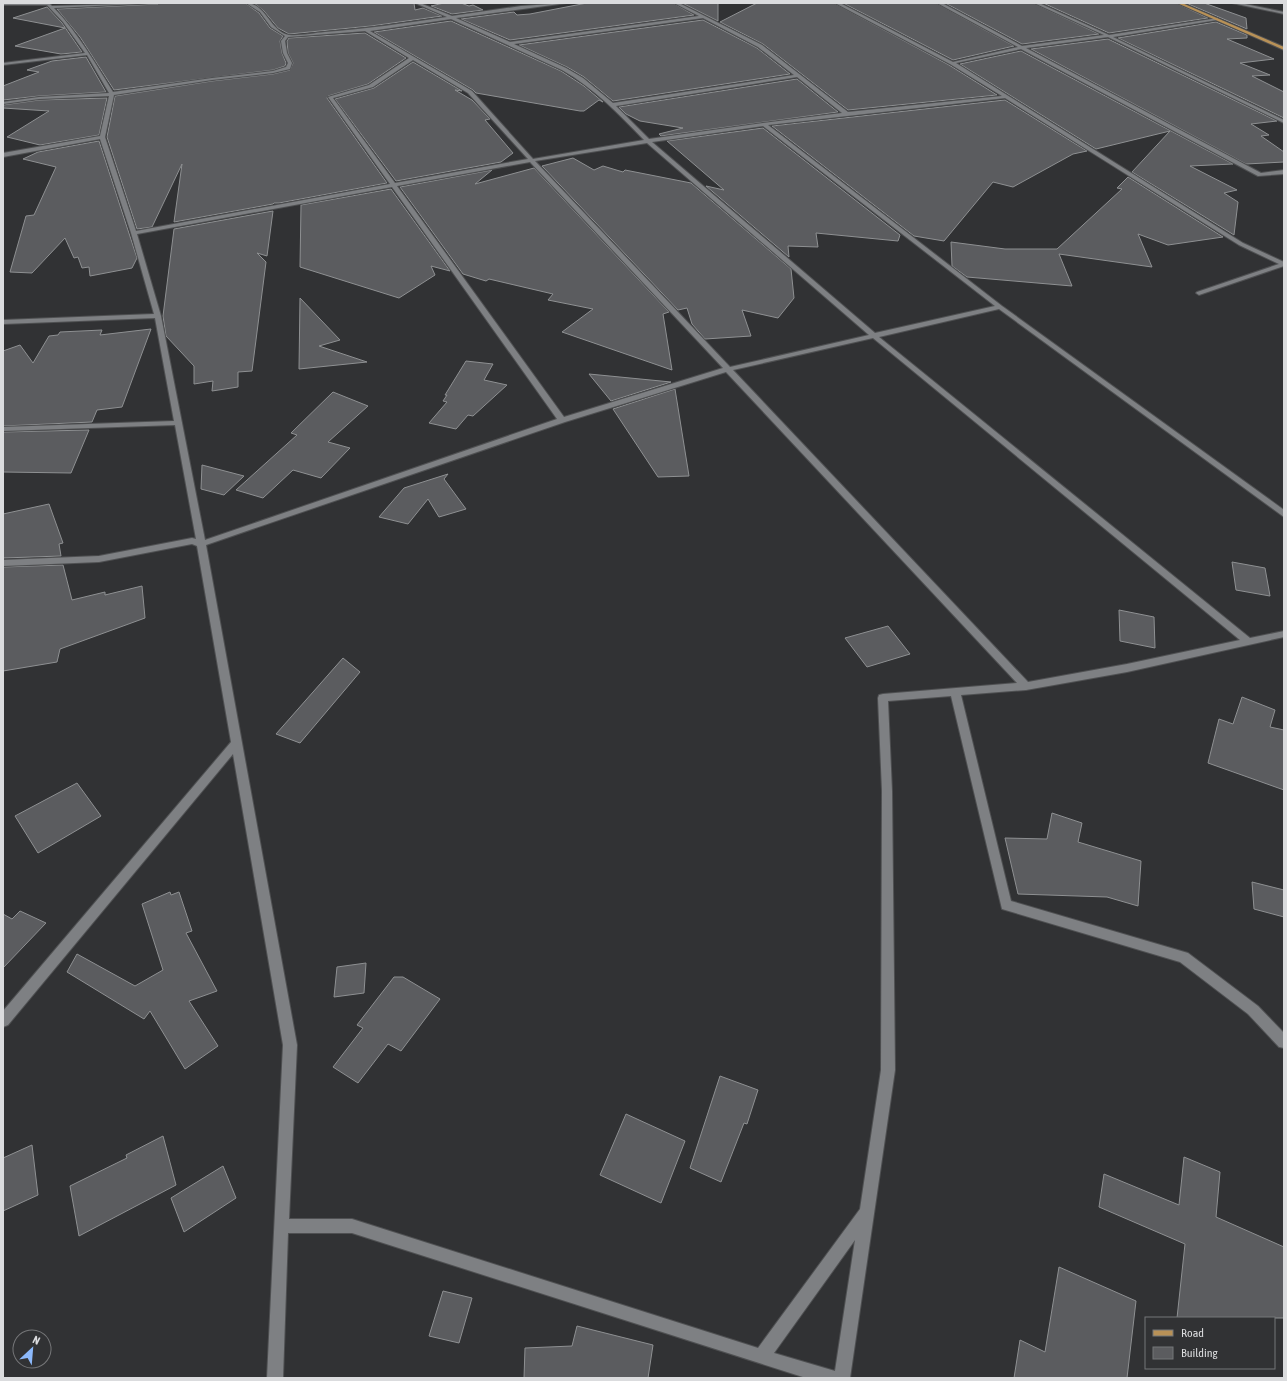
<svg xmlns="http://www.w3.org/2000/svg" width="1287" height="1381" font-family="'Asap Condensed',sans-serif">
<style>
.building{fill:#5b5c5f;stroke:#8e9092}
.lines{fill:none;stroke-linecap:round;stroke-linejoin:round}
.minor-casing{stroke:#4f5052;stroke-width:2}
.major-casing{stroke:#4f5052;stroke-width:2}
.minor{fill:#7e8083;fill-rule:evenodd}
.major{fill:#b89157;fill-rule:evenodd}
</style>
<rect width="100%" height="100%" fill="#313234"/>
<g class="building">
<polygon points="159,3 245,3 259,13 270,28 283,36 280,41 282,53 286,63 285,66 273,70 114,90 80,37 57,9 158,4"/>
<polygon points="254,3 414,3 415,10 423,8 442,16 371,26 289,34 278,28 264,11"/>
<polygon points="444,3 461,3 469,6 473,5 483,10 452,14 431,6"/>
<polygon points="587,3 673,3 694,15 510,40 461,19 514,12 517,15 530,14"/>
<polygon points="682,3 718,3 718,21"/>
<polygon points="757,3 834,3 949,65 997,95 848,110 763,44 720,22"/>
<polygon points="843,3 936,3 1014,46 953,60"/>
<polygon points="945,3 1033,3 1099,34 1022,44"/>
<polygon points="1043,3 1176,3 1208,18 1109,33"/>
<polygon points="1186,3 1204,3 1246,18 1247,29"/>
<polygon points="47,7 62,23 82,52 61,54 15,46 65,28 13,18"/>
<polygon points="703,20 757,48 790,74 613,101 584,77 567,67 519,45"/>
<polygon points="451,21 561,71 584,86 603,102 599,100 584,111 580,111 476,93 473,90 374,32"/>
<polygon points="1216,22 1247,35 1247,38 1227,39 1274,59 1240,63 1270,75 1252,76 1284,92 1284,118 1118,38"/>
<polygon points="365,33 406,58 368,84 328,96 327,98 387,183 279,203 274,203 273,204 174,222 182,164 152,227 137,229 107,137 115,96 212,81 273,74 290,70 293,63 288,53 287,41 289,38"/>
<polygon points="1108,39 1277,121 1251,124 1269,135 1261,136 1284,152 1284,162 1246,164 1031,49"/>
<polygon points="1021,51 1233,164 1190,166 1237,190 1224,193 1238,202 1234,235 1132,172 1170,131 1096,149 960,64"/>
<polygon points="86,57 106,92 39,96 3,100 3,86 39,72 27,70 52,61"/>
<polygon points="413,62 462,91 455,90 472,100 490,119 485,120 513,153 501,162 396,181 335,99 374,88"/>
<polygon points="797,79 838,112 661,136 659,134 683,128 640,121 626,114 619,107"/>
<polygon points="107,98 99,135 40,145 7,137 49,111 3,108 3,105 39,100"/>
<polygon points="1005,100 1087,151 1073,154 1013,187 993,182 944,241 914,236 772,126"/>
<polygon points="763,128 900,235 898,241 816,233 818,247 788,246 789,257 706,186 724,190 667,141"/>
<polygon points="99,141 137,258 132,268 90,276 89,267 82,268 78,257 74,258 65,238 32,273 10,272 26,216 34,215 56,167 23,159 38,152"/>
<polygon points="573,158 594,170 603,166 623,172 625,170 691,183 791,269 794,298 778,318 742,310 751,336 705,339 692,324 687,308 678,310 542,166"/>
<polygon points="534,168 669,312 663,314 672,370 562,332 593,309 548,300 553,294 489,279 486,281 463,274 400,187 492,170 475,184"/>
<polygon points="1128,177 1223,237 1168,245 1138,234 1152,267 1059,254 1072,286 967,277 952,266 951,242 1005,249 1057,249 1122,189 1117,188"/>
<polygon points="391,189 450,271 431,266 435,275 399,298 300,267 301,205"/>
<polygon points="273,211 267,256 257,253 266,262 252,371 238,372 238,387 212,391 213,381 194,384 194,366 166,336 163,316 174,229"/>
<polygon points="300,298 340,340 319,346 367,362 299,369"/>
<polygon points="151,329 122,407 97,410 92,422 3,426 3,351 20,345 33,363 49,336 58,335 60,332 102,330 100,335"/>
<polygon points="466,361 493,364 484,380 507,385 473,416 468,415 456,429 429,423 447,402 443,401 447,395 445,395"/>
<polygon points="589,374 671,382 611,401"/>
<polygon points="675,389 689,476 658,477 613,409"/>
<polygon points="333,392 368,406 328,442 350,448 321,478 293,470 263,498 236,490 297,435 291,433"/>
<polygon points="89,430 71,473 3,472 3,432"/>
<polygon points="202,465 244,476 224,495 201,489"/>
<polygon points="448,474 444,479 466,509 439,517 428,499 408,524 379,517 404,488"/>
<polygon points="49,504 63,543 59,544 61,556 3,558 3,514"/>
<polygon points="1232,562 1265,568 1270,596 1236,590"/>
<polygon points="63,565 72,600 105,592 105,595 142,586 145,618 60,649 57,662 3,671 3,567"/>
<polygon points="1119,610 1154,617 1155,648 1120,641"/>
<polygon points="888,626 910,654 867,667 845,638"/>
<polygon points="343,658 360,672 300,743 276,734"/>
<polygon points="1242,697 1275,710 1270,727 1284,730 1284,790 1208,763 1219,719 1233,724"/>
<polygon points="77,783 101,816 38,853 15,816"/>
<polygon points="1052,813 1082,823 1078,842 1141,861 1138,906 1107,897 1018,894 1005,838 1047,839"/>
<polygon points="1252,882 1284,890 1284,917 1254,909"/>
<polygon points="170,892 171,895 179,892 192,931 186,933 217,991 189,1001 218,1046 185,1069 150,1011 144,1019 67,972 77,954 135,986 163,970 142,904"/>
<polygon points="20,911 46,923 3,968 3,914 12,919"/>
<polygon points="366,963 364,993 334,997 337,967"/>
<polygon points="394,977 403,977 440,999 401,1051 388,1044 358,1083 333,1067 363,1028 357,1025"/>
<polygon points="720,1076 758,1090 747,1124 744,1123 721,1182 690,1168"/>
<polygon points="626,1114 685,1141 661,1203 600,1175"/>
<polygon points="163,1136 176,1185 79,1236 70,1186 127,1158 126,1155"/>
<polygon points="32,1145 38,1195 3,1211 3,1158"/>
<polygon points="1184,1157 1220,1172 1216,1217 1284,1247 1284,1318 1177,1318 1185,1244 1099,1207 1104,1174 1179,1205"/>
<polygon points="223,1166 236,1198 184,1232 171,1198"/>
<polygon points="1059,1267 1136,1301 1127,1378 1014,1378 1020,1340 1045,1352"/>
<polygon points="443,1291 472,1298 459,1343 429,1336"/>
<polygon points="577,1326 653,1345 648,1378 524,1378 525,1348 572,1346"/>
</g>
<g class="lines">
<defs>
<g id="minor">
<path d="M 3,3 L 49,3 L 52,6 L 158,3 L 54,8 C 78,33 95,63 113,92 L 212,78 L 273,71 L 286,67 L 288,63 L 283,53 L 281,41 L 285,36 L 271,27 L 260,12 L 246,3 C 266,3 270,32 289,35 C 300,36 314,33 325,32 C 366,29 406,23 447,17 L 415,3 L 420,3 L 452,16 L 521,6 L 567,3 L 456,18 L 510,42 L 699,16 L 674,3 L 679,3 L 762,45 L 848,112 L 1002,96 L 950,64 L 835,3 L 840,3 L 953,62 L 1018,47 L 937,3 L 942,3 L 1022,46 L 1104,35 L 1034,3 L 1039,3 L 1109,35 L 1218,18 L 1217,20 L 1113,37 L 1284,120 L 1284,123 L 1108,37 L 1026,48 L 1261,173 L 1284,170 L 1284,174 L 1258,176 L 1021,49 L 956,63 L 1243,243 L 1284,262 L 1284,266 L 1199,295 L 1196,293 L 1197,292 L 1279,264 L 1239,245 L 1005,98 L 768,125 L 1002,306 L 1284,510 L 1284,517 L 999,309 L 879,337 L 1250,638 L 1284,631 L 1284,637 L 1127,672 L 1026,690 L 961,695 L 1011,901 L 1188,953 L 1258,1006 L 1284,1033 L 1284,1048 L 1279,1047 L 1248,1014 L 1180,962 L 1002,909 L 951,696 L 888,701 L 892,791 L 895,1070 L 850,1378 L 806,1378 L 352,1233 L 288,1233 L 283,1378 L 267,1378 L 283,1045 L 233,754 L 8,1025 L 3,1027 L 3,1011 L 231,742 L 197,546 L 192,544 L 99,562 L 3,566 L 3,560 L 99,556 L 192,538 L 196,539 L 175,425 L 3,431 L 3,427 L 174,421 L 155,318 L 3,324 L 3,320 L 154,314 L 131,233 L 100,139 L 3,157 L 3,153 L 100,136 L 109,96 L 39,99 L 3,104 L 3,102 L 39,97 L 109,93 L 87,55 L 3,65 L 3,63 L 85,53 L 63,22 L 47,5 L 3,5 ZM 703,18 L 758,47 L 794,75 L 613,103 L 583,78 L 566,68 L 514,44 ZM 451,19 L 562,70 C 594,88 619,114 644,140 L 533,159 L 472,91 L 370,31 ZM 365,31 L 409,58 L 369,85 L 328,97 L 390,184 L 136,231 L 105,137 L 114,95 L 212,80 L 273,73 L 290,69 L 292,63 L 287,53 L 285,41 L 288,37 ZM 413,60 L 468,93 L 528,159 L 395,183 L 333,98 L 373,87 ZM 797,77 L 842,113 L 763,123 L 649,139 L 616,106 ZM 763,126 L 995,306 L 875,333 L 652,142 ZM 647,143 L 869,335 L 730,367 L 535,161 ZM 530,162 L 723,368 L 564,417 L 397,186 ZM 392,187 L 557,419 L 205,540 L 161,316 L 137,234 ZM 873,338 L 1240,640 L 1127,664 L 1028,682 L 733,370 ZM 726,372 L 1017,683 L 883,694 L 879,695 L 878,698 L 882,791 L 881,1070 L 860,1209 L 758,1348 L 352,1219 L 289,1219 L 297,1045 L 206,545 L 565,422 ZM 855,1240 L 835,1371 L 774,1353 Z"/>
<polygon points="1232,3 1240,3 1284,12 1284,14"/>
</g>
<polygon id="major" points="1177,3 1182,3 1284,47 1284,50"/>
</defs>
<use href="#minor" class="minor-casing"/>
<use href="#major" class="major-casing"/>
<use href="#minor" class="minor"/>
<use href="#major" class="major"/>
</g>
<rect width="1287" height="1381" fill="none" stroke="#dbdcde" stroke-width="8"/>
<rect x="1145" y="1317" width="130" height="52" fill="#313234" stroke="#757678"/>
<rect x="1153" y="1330" width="20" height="6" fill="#b89157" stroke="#757678"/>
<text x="1181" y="1337" font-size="12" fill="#dbdcde">Road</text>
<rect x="1153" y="1347" width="20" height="12" fill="#5b5c5f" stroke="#757678"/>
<text x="1181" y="1357" font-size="12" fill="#dbdcde">Building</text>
<g transform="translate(32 1349) rotate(26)"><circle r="19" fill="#313234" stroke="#757678"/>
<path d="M0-3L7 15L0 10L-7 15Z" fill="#8cb9fc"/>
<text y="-6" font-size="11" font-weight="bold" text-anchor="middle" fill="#dbdcde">N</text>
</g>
</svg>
